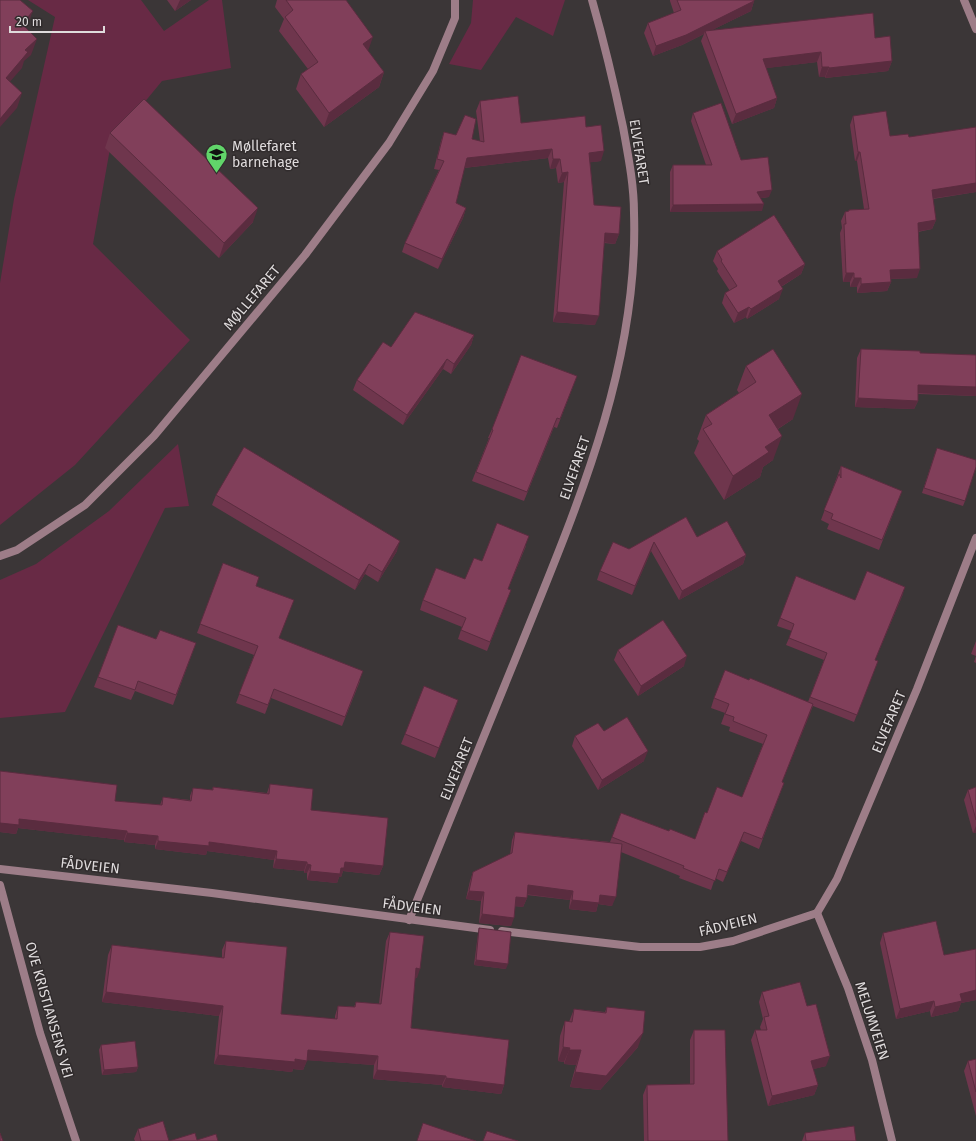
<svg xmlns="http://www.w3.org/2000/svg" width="976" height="1141" font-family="'Fira Sans',sans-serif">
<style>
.green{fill:#682a45}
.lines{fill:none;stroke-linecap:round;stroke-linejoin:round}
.street{stroke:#9d7d88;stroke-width:8}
.wall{fill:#6f364d}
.shaded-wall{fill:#5a2c3f}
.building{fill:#813f5a;stroke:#5a2c3f}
.labels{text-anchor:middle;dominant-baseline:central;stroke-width:3;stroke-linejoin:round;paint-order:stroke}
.poi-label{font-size:14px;fill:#dfdbdc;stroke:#312c2d;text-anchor:start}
.street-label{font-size:14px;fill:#dfdbdc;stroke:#312c2d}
</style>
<rect width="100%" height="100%" fill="#3b3637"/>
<g class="green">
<polygon points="28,0 141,0 164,31 209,0 222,0 231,68 162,81 111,143 93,244 190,340 75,465 0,525 0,283 14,199 55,17"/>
<polygon points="473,0 565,0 553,36 516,17 481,70 449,64 471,23"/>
<polygon points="178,444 189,506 165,508 65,712 0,718 0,580 36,564 109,511"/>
</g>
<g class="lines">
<g class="street">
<polyline points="964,0 976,29"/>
<polyline points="0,556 17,550 85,505 154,436 305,255 389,143 433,71 455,18 455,0"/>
<polyline points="0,869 212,893 490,930"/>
<polyline points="0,885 40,1033 76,1141"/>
<polyline points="817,913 837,879 917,689 976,538"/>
<polyline points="817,913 848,988 872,1060 892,1141"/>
<path d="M 409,920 C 446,830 482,740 519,650 C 575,511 639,367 634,213 C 634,184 628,155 623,127 C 614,84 604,42 592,0"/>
<polyline points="502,931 640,947 700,947 733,941 817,913"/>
</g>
</g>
<g class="wall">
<polygon points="167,0 191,0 175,11"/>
<polygon points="277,0 346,0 368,51 384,72 379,87 324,127 296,89 301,74 308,69 279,31 284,19 275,7"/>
<polygon points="670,0 754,0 754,1 751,11 712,30 875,38 892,61 888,71 825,78 825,77 819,77 817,62 766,68 777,98 774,108 732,124 701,41 704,34 682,45 653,56 644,33 648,23 674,13 670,1"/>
<polygon points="480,101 521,123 586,127 601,161 590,162 594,205 619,234 615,244 604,243 595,325 553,322 564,182 558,183 556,168 550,169 548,158 464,168 456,203 466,208 463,218 438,269 402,252 405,243 439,170 434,169 441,141 444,132 480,141 476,111"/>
<polygon points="693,113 741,160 769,197 761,198 762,211 670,212 670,172 673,165 706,165 691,121"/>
<polygon points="853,116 890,136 909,137 976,192 933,199 936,220 932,229 918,232 917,278 890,279 891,282 887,291 857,293 857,287 850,287 850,282 843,282 840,233 842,228 841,221 845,212 848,212 849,210 864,209 857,161 855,161 850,125"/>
<polygon points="110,133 253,222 219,258 105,148"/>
<polygon points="717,251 805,264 801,274 781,287 779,299 747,319 746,317 734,323 722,303 725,293 730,291 717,271 718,269 713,261"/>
<polygon points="474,335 471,345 451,374 443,369 403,425 353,390 357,380 391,347"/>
<polygon points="861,349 920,353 976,355 976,396 918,394 918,401 914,409 855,407 857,358"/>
<polygon points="746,366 793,419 778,429 773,460 763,467 760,477 724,500 694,453 699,441 697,439 706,415 739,393 737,390"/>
<polygon points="577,376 557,428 554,427 524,501 472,481 489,438 488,438 492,429"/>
<polygon points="935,453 965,501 963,506 922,493"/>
<polygon points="841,466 902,491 879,550 827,529 829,524 821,520"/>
<polygon points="216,495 397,551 378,582 365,574 355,590 212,505"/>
<polygon points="686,517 697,537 746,555 743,564 679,600 651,551 632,595 597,580 600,571 629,549"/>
<polygon points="526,546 508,589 511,590 487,651 458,639 462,627 420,610 423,600 465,579 482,561"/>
<polygon points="223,563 256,586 279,638 360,681 342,726 271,698 265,714 236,703 254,655 197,633"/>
<polygon points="903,594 875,660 878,661 854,722 813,706 782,782 784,783 759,849 741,841 723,882 715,878 711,890 679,878 680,876 621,852 612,906 598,904 596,912 569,909 570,900 527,895 527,898 523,907 515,906 511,926 479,923 481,901 466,899 470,881 473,872 510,855 512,840 515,832 610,842 621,813 669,831 695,839 707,813 742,797 763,744 729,731 730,727 721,724 725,713 711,708 714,698 749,680 808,702 824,660 786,645 792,631 777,626 780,618 855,600"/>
<polygon points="118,625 156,639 196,643 173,705 135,691 131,700 94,687"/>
<polygon points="976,641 976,663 974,662 976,656 971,654"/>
<polygon points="618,650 684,666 638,696 614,660"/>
<polygon points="458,700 435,758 401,744 405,734"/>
<polygon points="604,731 644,761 598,790 572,746 575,736"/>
<polygon points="270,784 311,810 383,866 379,875 343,871 341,877 339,877 337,883 307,880 307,873 304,873 304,871 273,868 274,860 207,851 206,855 155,849 155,845 124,842 124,840 18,828 16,834 0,832 115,801 160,805 163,797 190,800 190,796 193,788 212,790 213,787 267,793"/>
<polygon points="976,787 976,833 973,833 964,800 968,790"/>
<polygon points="479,928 506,969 474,965 478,934"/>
<polygon points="390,932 417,978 415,978 411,1028 504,1085 501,1094 442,1087 442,1085 373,1079 374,1065 307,1060 303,1070 293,1069 292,1072 214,1064 219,1016 102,1002 108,955 112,945 222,958 222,950 226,941 281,1014 335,1019 335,1016 338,1006 354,1007 356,1002 379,1004 386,941"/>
<polygon points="883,933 944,955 976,949 976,1000 961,1003 958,1011 931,1017 930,1011 896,1019 880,943"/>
<polygon points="762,992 807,1006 826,1066 813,1069 818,1085 814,1095 768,1106 751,1040 755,1030 761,1030 760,1027 763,1019 759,1002"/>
<polygon points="607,1007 638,1047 600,1090 570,1087 576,1065 564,1064 564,1062 558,1061 560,1036 565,1021 569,1022 574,1009 605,1012"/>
<polygon points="694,1030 728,1141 644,1141 643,1095 647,1085 690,1084 690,1040"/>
<polygon points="101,1045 138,1067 136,1072 102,1075 99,1050"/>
<polygon points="976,1059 976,1116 964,1071 968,1061"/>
<polygon points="138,1129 169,1141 135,1141 134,1139"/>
<polygon points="805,1133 856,1141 802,1141"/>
</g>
<g class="shaded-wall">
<polygon points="180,0 191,0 175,11"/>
<polygon points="754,1 751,11 706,33 705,31 704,34 682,45 653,56 656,46"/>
<polygon points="33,11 27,26 16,39 22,24"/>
<polygon points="373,37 368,51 363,44"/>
<polygon points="37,39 31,55 24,61 22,68 0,93 6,78 25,50"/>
<polygon points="821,52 817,62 759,69 763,59"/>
<polygon points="892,61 888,71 825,78 829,68"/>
<polygon points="822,67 829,67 825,77 819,77"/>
<polygon points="384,72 379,87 324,127 329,113"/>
<polygon points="22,93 17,108 0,127 0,119"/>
<polygon points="777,98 774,108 732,124 736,114"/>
<polygon points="552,149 548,158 463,168 467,158"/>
<polygon points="604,151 601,161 586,163 589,153"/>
<polygon points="858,152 860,152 857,161 855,161"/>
<polygon points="553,159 560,159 556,168 550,169"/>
<polygon points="568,172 564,182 558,183 562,173"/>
<polygon points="976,183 976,192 929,199 932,190"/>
<polygon points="772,190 769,197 754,199 757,192"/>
<polygon points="764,204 762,211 670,212 673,205"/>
<polygon points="258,208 253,222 219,258 224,243"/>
<polygon points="466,208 463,218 438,269 442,259"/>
<polygon points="936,220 932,229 914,232 918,223"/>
<polygon points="605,233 619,234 615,244 602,242"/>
<polygon points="805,264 801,274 774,291 778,281"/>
<polygon points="920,269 917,278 886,279 890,270"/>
<polygon points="846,273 854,273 850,282 843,282"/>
<polygon points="854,278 861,278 857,287 850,287"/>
<polygon points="891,282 887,291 857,293 861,284"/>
<polygon points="783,289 779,299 747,319 751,309"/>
<polygon points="749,307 746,317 734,323 738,313"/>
<polygon points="557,312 599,316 595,325 553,322"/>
<polygon points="474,335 471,345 451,374 454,364"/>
<polygon points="447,359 443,369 403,425 407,415"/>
<polygon points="918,385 976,387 976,396 915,393"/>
<polygon points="802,394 793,419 760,440 769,415"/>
<polygon points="858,398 918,401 914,409 855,407"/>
<polygon points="782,436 773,460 763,467 760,477 724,500 733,476 765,447"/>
<polygon points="400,541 397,551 378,582 382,572"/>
<polygon points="654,542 651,551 632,595 635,586"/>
<polygon points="746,555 743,564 679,600 682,591"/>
<polygon points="369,564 365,574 355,590 359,580"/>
<polygon points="905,587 903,594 872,667 875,660"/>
<polygon points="687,656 684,666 638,696 641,686"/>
<polygon points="458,700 455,710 435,758 439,748"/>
<polygon points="813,704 810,714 778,792 782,782"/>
<polygon points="648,751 644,761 598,790 602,780"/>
<polygon points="19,819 127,831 124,840 18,828 16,834 0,832 0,823"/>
<polygon points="976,826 976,833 973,833"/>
<polygon points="744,832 741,841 723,882 727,872"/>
<polygon points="127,833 158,836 155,845 124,842"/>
<polygon points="158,841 209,842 277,851 274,860 207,851 206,855 155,849"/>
<polygon points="276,859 307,862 304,871 273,868"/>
<polygon points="345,862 383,866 379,875 343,871 341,877 339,877 337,883 307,880 310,871 341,868"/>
<polygon points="307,864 311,865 307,873 304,873"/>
<polygon points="528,885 573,891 570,900 525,894"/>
<polygon points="469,891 484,892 481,901 466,899"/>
<polygon points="600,895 616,897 612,906 598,904 596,912 569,909 572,900"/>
<polygon points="516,897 527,898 523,907 513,906"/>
<polygon points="482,914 514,918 511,926 479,923"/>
<polygon points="476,960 508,964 506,969 474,965"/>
<polygon points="416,968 420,969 417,978 412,978"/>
<polygon points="976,990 976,1000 961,1003 958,1011 931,1017 935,1007 960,994"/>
<polygon points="106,992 223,1006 219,1016 102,1002"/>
<polygon points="934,1001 930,1011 896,1019 900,1009"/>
<polygon points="643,1033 638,1047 600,1090 570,1087 575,1072"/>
<polygon points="563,1047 570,1048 564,1062 558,1061"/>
<polygon points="308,1050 378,1056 374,1065 305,1060"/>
<polygon points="569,1050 581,1050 576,1065 564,1064"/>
<polygon points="218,1055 295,1059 307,1061 303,1070 293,1069 292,1072 214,1064"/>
<polygon points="830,1056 826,1066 807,1071 811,1061"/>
<polygon points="138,1067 136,1072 102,1075 104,1070"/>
<polygon points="377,1070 446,1076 442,1085 373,1079"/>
<polygon points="446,1078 504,1085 501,1094 442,1087"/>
<polygon points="818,1085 814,1095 768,1106 772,1096"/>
</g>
<g class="building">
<polygon points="0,0 20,0 33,11 22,24 37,39 25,50 28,52 6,78 22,93 0,119"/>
<polygon points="286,0 346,0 373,37 363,44 384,72 329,113 301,74 318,62 285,17 293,10"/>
<polygon points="677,0 754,0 754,1 686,35 656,46 648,23 681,10"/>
<polygon points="873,13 875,38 890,36 892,61 829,68 829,67 822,67 821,52 763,59 777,98 736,114 705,31"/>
<polygon points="518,96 521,123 585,116 586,127 601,125 604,151 589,153 594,205 621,207 619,234 605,233 599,316 557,312 568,172 562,173 560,159 553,159 552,149 467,158 456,203 466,208 442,259 405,243 444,161 437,159 444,132 456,135 465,115 476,119 472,139 484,142 480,101"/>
<polygon points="144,99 258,208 224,243 110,133"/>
<polygon points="721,103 741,160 768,157 772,190 757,192 764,204 673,205 673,165 712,165 693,113"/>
<polygon points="886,111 890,136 908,134 909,137 976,127 976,183 932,190 936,220 918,223 920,269 890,270 891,282 861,284 861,278 854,278 854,273 846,273 844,224 846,224 845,212 849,211 849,210 869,209 860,152 858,152 853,116"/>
<polygon points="774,215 805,264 778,281 783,289 751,309 749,307 738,313 725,293 737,286 721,261 722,260 717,251"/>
<polygon points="415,312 474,335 454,364 447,359 407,415 357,380 383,342 391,347"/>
<polygon points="773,349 802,394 769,415 782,436 765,447 769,452 733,476 703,429 712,424 706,415 756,382 746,366"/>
<polygon points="861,349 920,351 920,353 976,355 976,387 918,385 918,401 858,398"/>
<polygon points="521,355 577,376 560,419 557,418 527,492 476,472 493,430 492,429"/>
<polygon points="244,447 400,541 382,572 369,564 359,580 216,495"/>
<polygon points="937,448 976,460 976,467 965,501 924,488"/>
<polygon points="841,466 902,491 882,540 831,519 833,514 824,510 839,474 841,478"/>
<polygon points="686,517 697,537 727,521 746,555 682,591 654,542 635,586 600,571 613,542 629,549"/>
<polygon points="497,523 529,536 508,589 511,590 490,642 461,630 466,618 423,600 436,568 465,579 474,558 482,561"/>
<polygon points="223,563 259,577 256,586 294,600 279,638 363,671 345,717 274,689 268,705 239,694 258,646 200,624"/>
<polygon points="867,571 905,587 875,660 878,661 857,715 810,697 827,653 789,638 794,624 780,618 796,576 855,600"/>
<polygon points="663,620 687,656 641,686 618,650"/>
<polygon points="118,625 156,639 160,630 196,643 176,695 138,681 135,690 98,677"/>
<polygon points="725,670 749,680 750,678 813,704 782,782 784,783 762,839 744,832 727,872 719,869 715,881 683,868 684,866 612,837 621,813 669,831 670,829 695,839 705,812 707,813 717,787 742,797 767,735 733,721 734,717 725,714 729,704 714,698"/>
<polygon points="424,686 458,700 439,748 405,734"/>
<polygon points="627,717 648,751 602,780 575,736 598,723 604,731"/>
<polygon points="0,771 117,785 115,801 162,805 163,797 191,801 193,788 213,790 213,787 269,794 270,784 313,789 311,810 388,818 383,866 345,862 344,868 341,868 340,874 310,871 311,865 307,864 307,862 276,859 277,851 209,842 209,846 158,841 158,836 127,833 127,831 19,819 19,825 0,823"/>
<polygon points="976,787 976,820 968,790"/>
<polygon points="515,832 622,844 616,897 600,895 599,903 572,900 573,891 528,885 527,898 516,897 514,918 482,914 484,892 469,891 473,872 512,853"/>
<polygon points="936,921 944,955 976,949 976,990 960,994 962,1001 935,1007 934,1001 900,1009 883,933"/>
<polygon points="479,928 511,932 508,964 476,960"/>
<polygon points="390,932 424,936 420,969 416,968 411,1028 509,1040 504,1085 446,1078 446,1076 377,1070 378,1056 308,1050 307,1061 295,1059 295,1062 218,1055 223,1006 106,992 112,945 224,958 226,941 287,947 281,1014 337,1019 338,1006 355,1007 356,1002 381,1004"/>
<polygon points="800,982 807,1006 816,1004 830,1056 811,1061 818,1085 772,1096 755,1030 767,1030 764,1017 769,1016 762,992"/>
<polygon points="607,1007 645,1011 643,1033 606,1076 575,1072 581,1050 569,1050 570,1048 563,1047 565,1021 572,1022 574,1009 606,1013"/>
<polygon points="694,1030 725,1030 728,1141 648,1141 647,1085 694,1084"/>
<polygon points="135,1041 138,1067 104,1070 101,1045"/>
<polygon points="976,1059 976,1092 968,1061"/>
<polygon points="163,1121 169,1141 141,1141 138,1129"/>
<polygon points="423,1123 476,1141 417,1141"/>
<polygon points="854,1126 856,1141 806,1141 805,1133"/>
<polygon points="487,1131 518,1141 483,1141"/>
<polygon points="0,1133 3,1141 0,1141"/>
<polygon points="195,1133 197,1140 216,1134 218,1141 169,1141"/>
</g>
<defs>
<symbol id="school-pin" viewBox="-11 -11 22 30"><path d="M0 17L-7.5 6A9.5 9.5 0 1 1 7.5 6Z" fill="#61d56a" stroke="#312c2d"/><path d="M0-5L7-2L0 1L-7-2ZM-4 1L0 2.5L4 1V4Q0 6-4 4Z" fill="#111"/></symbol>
</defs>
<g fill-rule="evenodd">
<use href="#school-pin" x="204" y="142" width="25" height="34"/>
</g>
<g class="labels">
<g class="poi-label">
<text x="232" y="146">Møllefaret<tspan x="232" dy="16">barnehage</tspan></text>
</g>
<g class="street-label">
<text transform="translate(639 152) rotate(81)">ELVEFARET</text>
<text transform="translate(252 298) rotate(-50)">MØLLEFARET</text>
<text transform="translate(575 468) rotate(-71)">ELVEFARET</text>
<text transform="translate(889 722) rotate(-67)">ELVEFARET</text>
<text transform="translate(457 769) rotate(-68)">ELVEFARET</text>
<text transform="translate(90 866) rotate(6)">FÅDVEIEN</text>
<text transform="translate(412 907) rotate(7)">FÅDVEIEN</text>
<text transform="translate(728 925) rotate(-14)">FÅDVEIEN</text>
<text transform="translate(49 1010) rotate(74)">OVE KRISTIANSENS VEI</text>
<text transform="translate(872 1021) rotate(72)">MELUMVEIEN</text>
</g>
</g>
<path d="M10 26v6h94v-6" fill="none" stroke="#dfdbdc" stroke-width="2"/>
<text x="16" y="26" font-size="12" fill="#dfdbdc" stroke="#312c2d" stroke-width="3" paint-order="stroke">20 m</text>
</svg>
